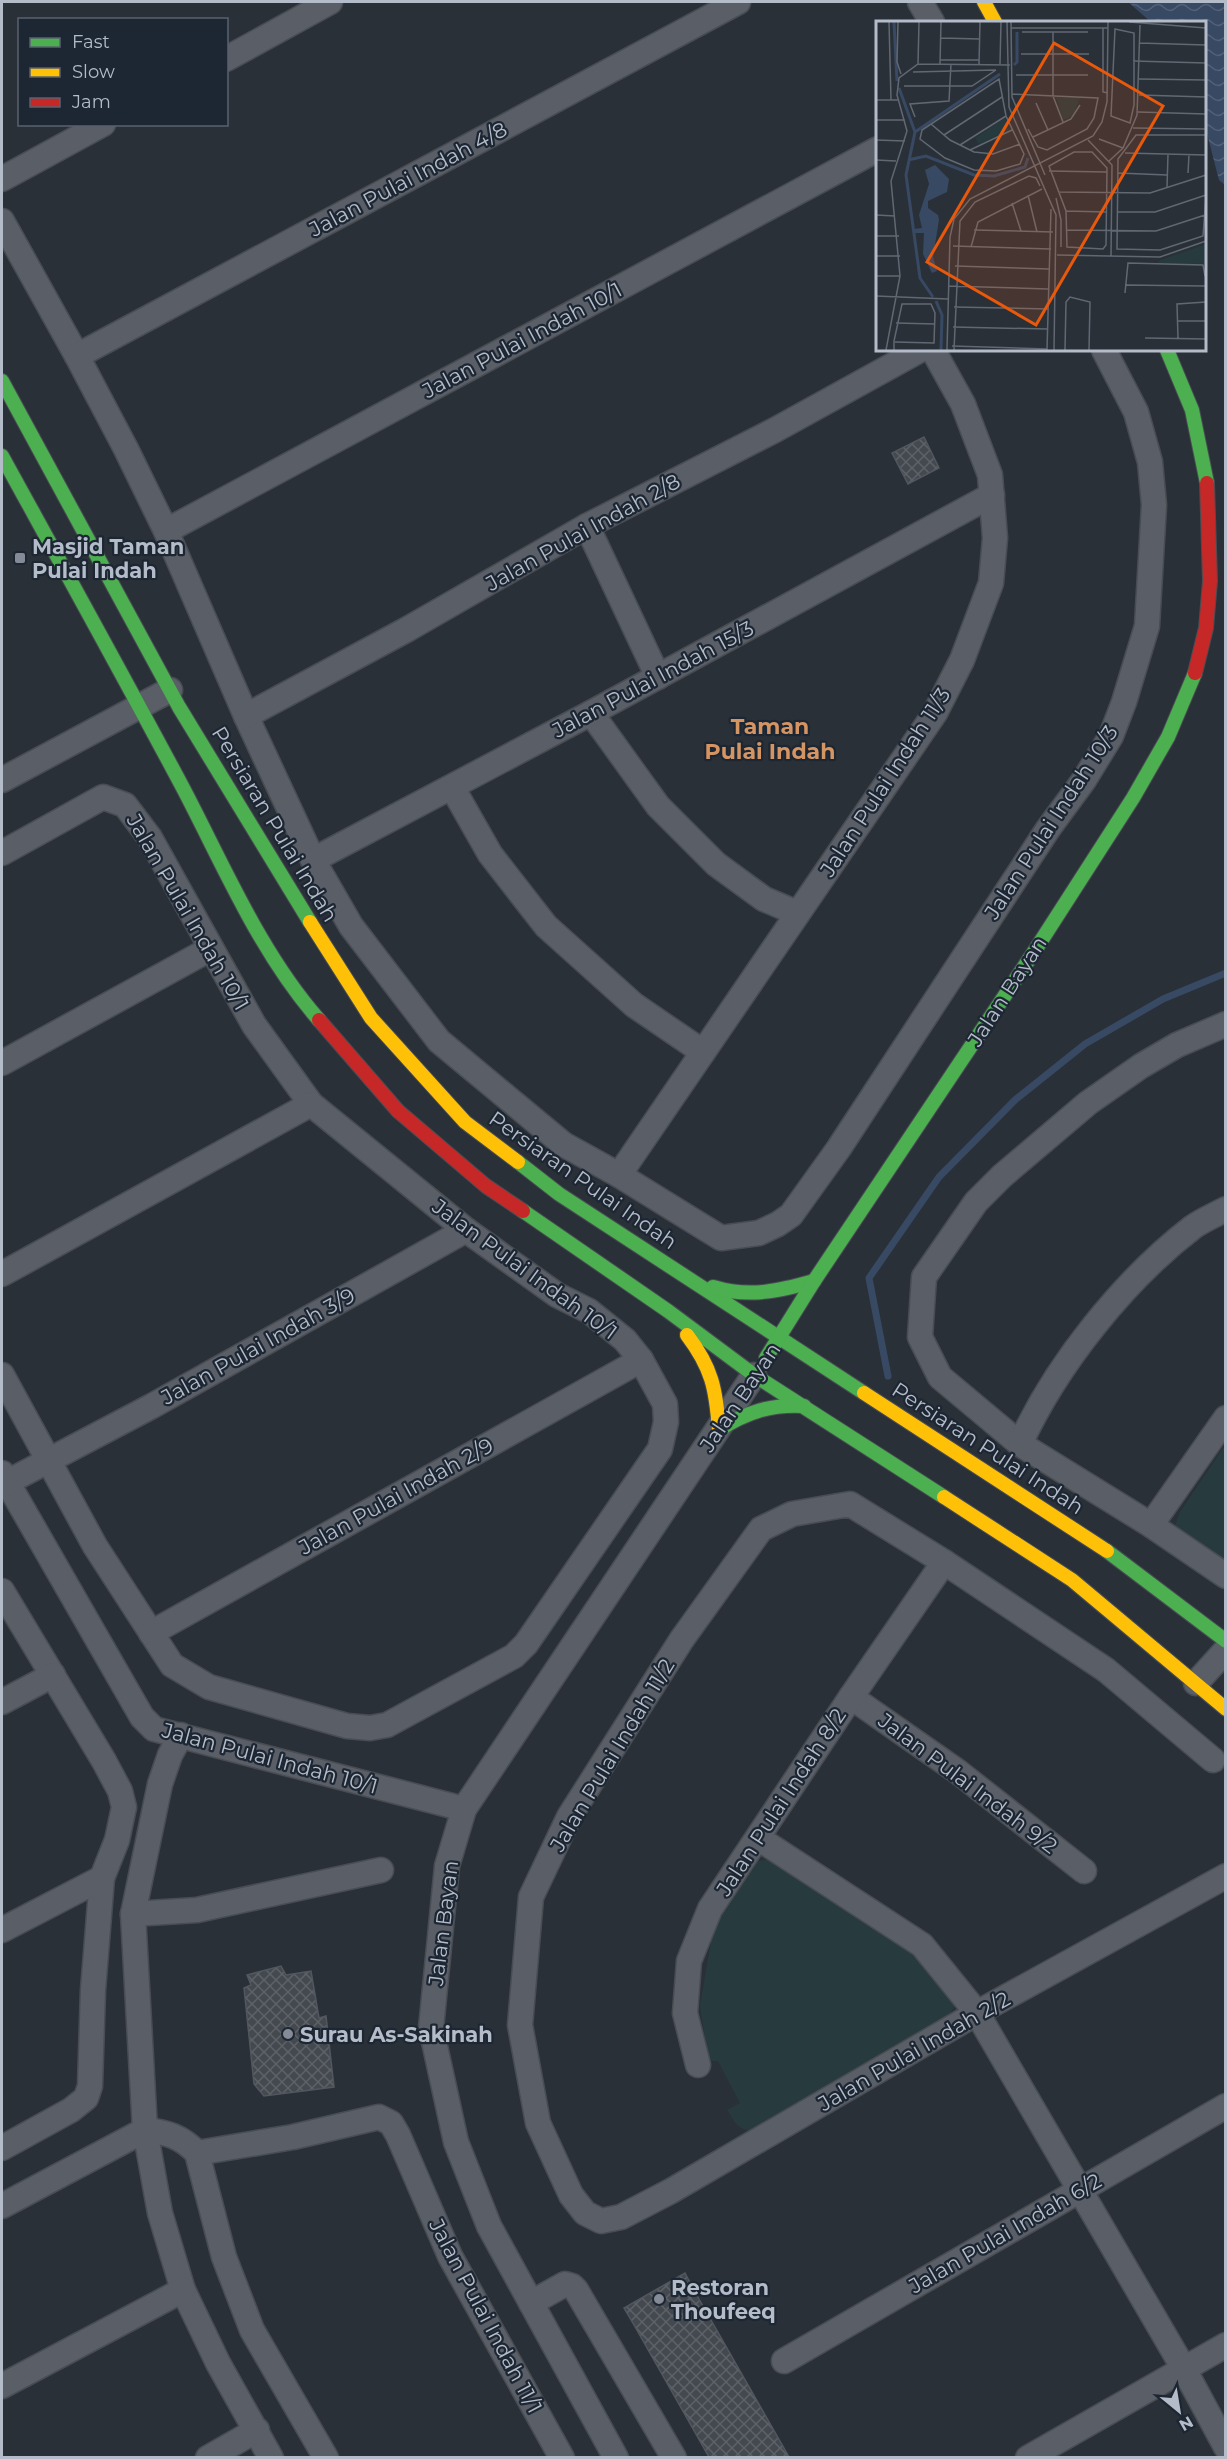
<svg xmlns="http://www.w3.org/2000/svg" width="1227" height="2459" font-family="Montserrat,sans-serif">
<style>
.park{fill:#273a3e}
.water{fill:url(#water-waves)}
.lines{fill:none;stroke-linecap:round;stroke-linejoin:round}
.stream{stroke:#384963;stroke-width:7}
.building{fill:url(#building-cross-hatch);stroke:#52575f;stroke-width:1.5}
.street-casing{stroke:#484c53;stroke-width:27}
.fast-casing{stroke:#484c53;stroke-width:16}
.slow-casing{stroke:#484c53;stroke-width:16}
.jam-casing{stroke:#484c53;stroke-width:16}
.street{stroke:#5a5e66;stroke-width:24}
.fast{stroke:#4caf50;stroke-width:14}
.slow{stroke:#ffc107;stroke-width:14}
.jam{stroke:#c62828;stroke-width:14}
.poi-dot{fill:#848b96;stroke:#1d2633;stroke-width:2}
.labels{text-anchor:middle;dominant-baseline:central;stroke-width:4.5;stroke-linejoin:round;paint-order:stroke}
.street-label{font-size:21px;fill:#b4bcc9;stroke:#1d2633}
.poi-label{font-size:21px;font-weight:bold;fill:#b4bcc9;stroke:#1d2633;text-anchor:start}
.neighbourhood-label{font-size:22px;font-weight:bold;fill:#d59563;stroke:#1d2633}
.inset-river{fill:none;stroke:#384963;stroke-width:3}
.inset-road{fill:none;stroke:#616872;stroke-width:1.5}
.view{fill:#e8590c;fill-opacity:0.15;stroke:#e8590c;stroke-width:3}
.inset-edge{fill:none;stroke:#b4bcc9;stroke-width:3}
</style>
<defs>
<pattern id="water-waves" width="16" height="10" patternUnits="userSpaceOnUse" patternTransform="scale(1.5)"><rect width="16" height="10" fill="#384963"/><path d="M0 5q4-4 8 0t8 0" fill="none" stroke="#526178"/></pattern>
<pattern id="building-cross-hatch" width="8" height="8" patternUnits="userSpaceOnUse" patternTransform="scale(1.5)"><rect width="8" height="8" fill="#444950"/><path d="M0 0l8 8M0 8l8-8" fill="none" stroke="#5d6168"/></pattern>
</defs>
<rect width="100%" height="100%" fill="#2a3038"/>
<g class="park">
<polygon points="1225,1445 1225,1567 1175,1532 1176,1523 1180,1512"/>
<path d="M 771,1859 L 922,1957 L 958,2002 L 949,2015 L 750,2130 C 737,2130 734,2120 727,2110 L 740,2103 L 718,2061 L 712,2061 L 708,2057 L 700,2006 L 712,1936 L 724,1905 L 741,1877 L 752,1871 L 758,1861 Z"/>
</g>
<polygon class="water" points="1128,2 1225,2 1225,185 1219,180 1205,126 1204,22 1151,22"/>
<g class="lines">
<polyline class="stream" points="888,1376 869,1278 939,1177 1015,1100 1085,1044 1163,999 1226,973"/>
</g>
<g class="building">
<polygon points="924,437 939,468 908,484 892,453"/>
<polygon points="281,1966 286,1975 311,1971 319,2018 326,2016 334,2087 264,2096 254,2084 244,1988 251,1985 247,1975"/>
<polygon points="685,2273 695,2292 789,2457 709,2457 634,2325 624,2308"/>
</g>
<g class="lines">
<defs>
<g id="street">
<polyline points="920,2 932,22"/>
<polyline points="226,59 330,2"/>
<polyline points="2,179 103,124"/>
<polyline points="2,221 77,356 126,449 166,531 246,716 313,860 351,926 439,1041 563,1144 619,1175 721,1238 759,1233 778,1224 791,1215 839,1148 1048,829 1084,780 1111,736 1124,702 1147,626 1154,505 1150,462 1136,412 1104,350"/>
<polyline points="77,356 738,2"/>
<polyline points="587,526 658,677"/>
<polyline points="166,531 878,149"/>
<polyline points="591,713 658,806 716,864 764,899 797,913"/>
<polyline points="246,716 406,630 587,526 775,430 920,350"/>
<polyline points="2,780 170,690"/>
<polyline points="452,787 490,854 546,926 634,1005 703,1052"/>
<polyline points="2,853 103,797 125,805 150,838 254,1025 311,1104 466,1230 557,1295 589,1311 625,1340 641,1360 665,1404 666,1422 660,1449 526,1644 514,1656 387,1725 370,1728 347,1726 209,1687 172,1665 95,1546 2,1375"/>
<polyline points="313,860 591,713 992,495"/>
<polyline points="1226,1024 1177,1045 1141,1066 1088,1103 1002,1176 976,1202 924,1277 920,1337 940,1377 1020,1444 1151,1525 1226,1576"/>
<polyline points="2,1063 210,949"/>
<polyline points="619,1175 935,713 962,660 991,583 995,538 990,475 963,404 933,350"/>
<polyline points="2,1274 311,1104"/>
<path d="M 1020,1444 C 1056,1365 1124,1280 1193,1227 C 1203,1220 1215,1215 1226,1209"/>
<polyline points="2,1473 142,1717 154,1729 464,1809"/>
<polyline points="2,1485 152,1406 466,1230"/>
<polyline points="1151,1525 1226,1418"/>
<polyline points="2,1591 104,1761 120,1791 124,1807 117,1840 102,1878 93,1990 90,2086 86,2098 71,2110 2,2148"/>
<polyline points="151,1633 641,1360"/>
<polyline points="1196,1683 1226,1650"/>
<polyline points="851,1697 957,1771 1084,1871"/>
<polyline points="2,1702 53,1675"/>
<polyline points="181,1735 170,1755 160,1784 133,1914 145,2130 160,2213 183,2290 218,2363 271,2458"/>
<polyline points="1213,1760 1106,1670 944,1562 850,1504 792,1514 761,1529 682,1639 569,1817 531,1897 520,2025 538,2123 571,2195 585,2213 601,2221 621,2217 671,2191 977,2013 1226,1876"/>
<polyline points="758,1838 922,1945 977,2013 1184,2369 1226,2447"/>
<polyline points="133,1914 197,1910 381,1870"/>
<polyline points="2,1930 102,1878"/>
<polyline points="698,2065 685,2013 689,1961 710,1909 851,1697 944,1562"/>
<path d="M 145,2130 C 167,2132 182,2137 197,2153 L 224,2257 L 252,2330 L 326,2458"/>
<polyline points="197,2153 293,2137 379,2117 391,2123 398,2135 450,2256 562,2458"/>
<polyline points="2,2206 145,2130"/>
<polyline points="531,2303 565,2284 572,2286 576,2290 674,2458"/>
<polyline points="784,2361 1226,2106"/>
<polyline points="2,2386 183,2290"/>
<polyline points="208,2458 257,2430"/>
<polyline points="616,2458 489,2226 456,2142 431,2028 447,1866 464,1809 754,1375"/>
<polyline points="1028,2458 1226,2345"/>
</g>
<g id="fast">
<polyline points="1167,350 1192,410 1207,483"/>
<polyline points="2,381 179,707 310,922"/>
<path d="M 2,456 C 63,567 124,677 183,788 C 224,866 260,953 319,1020"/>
<polyline points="518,1162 559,1194 864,1393"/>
<polyline points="523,1211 668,1311 754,1375 944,1497"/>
<path d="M 713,1287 C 749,1298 779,1291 814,1281"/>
<polyline points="766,1358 814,1281 1032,955 1133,798 1168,737 1195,673"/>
<path d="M 719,1430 C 746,1412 772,1404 804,1406"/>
<polyline points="1107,1551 1226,1641"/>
</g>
<g id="slow">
<polyline points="984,2 995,22"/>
<polyline points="310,922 371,1018 465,1122 518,1162"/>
<path d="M 687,1335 C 712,1368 716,1389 719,1430"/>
<polyline points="864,1393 1107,1551"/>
<polyline points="944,1497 1072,1580 1226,1709"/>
</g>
<g id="jam">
<polyline points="1195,673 1206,628 1210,581 1207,483"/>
<polyline points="319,1020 398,1111 486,1186 523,1211"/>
</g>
</defs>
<use href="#street" class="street-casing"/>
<use href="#fast" class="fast-casing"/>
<use href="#slow" class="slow-casing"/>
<use href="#jam" class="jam-casing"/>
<use href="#street" class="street"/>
<use href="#fast" class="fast"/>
<use href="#slow" class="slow"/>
<use href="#jam" class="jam"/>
</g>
<g class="poi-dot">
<rect x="14" y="552" width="12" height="12" rx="3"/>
<circle cx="288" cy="2034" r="6"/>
<circle cx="659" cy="2299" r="6"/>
</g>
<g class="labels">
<g class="street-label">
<text transform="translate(408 179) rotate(-28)">Jalan Pulai Indah 4/8</text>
<text transform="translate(522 340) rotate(-28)">Jalan Pulai Indah 10/1</text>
<text transform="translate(583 532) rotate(-29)">Jalan Pulai Indah 2/8</text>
<text transform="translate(653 679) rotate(-28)">Jalan Pulai Indah 15/3</text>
<text transform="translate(885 782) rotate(-57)">Jalan Pulai Indah 11/3</text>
<text transform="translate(1051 822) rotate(-57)">Jalan Pulai Indah 10/3</text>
<text transform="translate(275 824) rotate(59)">Persiaran Pulai Indah</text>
<text transform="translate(188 912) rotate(60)">Jalan Pulai Indah 10/1</text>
<text transform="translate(1007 991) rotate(-57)">Jalan Bayan</text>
<text transform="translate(583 1180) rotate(35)">Persiaran Pulai Indah</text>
<text transform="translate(525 1269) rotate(36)">Jalan Pulai Indah 10/1</text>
<text transform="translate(258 1346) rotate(-29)">Jalan Pulai Indah 3/9</text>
<text transform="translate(740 1397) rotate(-56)">Jalan Bayan</text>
<text transform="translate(988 1448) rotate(33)">Persiaran Pulai Indah</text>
<text transform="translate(396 1496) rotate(-29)">Jalan Pulai Indah 2/9</text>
<text transform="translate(612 1755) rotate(-59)">Jalan Pulai Indah 11/2</text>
<text transform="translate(270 1758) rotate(15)">Jalan Pulai Indah 10/1</text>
<text transform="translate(968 1783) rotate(37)">Jalan Pulai Indah 9/2</text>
<text transform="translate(781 1802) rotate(-57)">Jalan Pulai Indah 8/2</text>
<text transform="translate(443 1923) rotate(-83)">Jalan Bayan</text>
<text transform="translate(914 2051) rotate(-30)">Jalan Pulai Indah 2/2</text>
<text transform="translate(1005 2233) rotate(-30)">Jalan Pulai Indah 6/2</text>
<text transform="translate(486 2316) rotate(62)">Jalan Pulai Indah 11/1</text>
</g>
<g class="poi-label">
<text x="32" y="546">Masjid Taman<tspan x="32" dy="24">Pulai Indah</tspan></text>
<text x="300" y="2034">Surau As-Sakinah</text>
<text x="671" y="2287">Restoran<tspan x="671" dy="24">Thoufeeq</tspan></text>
</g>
<g class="neighbourhood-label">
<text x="770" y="726">Taman<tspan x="770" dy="25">Pulai Indah</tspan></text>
</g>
</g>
<g transform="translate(876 21)">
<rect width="330" height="330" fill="#2a3038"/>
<path d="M 180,76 L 204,77 L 197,95 L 187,99 ZM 129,97 L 133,109 L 103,123 L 99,117 ZM 330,223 L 330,243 L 281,242 L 285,239 Z" fill="#273a3e"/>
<path d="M 59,144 L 73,158 L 71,171 L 52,180 L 52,187 L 62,194 L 63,199 L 57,236 L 61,250 L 56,252 L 47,233 L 48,212 L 38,212 L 38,208 L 46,207 L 43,194 L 53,163 L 49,149 Z" fill="#384963"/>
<path class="inset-river" d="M 18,1 L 21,60M 138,44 L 141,41 L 141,11M 23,67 L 39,111 L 30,154 L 44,257 L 57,276M 39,111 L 124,53M 32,139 L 50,135 L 98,154 L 118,155 L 149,146 L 152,137M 60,280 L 66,294 L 65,329"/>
<path class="inset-road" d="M 13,1 L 15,79M 22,1 L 21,41 L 25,53M 131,1 L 133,86 L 180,194 L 178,329M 135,1 L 136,76 L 169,154M 253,1 L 330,7M 135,7 L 232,7M 227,7 L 227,71 L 232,72M 239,8 L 258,12 L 258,84 L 254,102 L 235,95 ZM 146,11 L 212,11M 177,11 L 177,75 L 187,101M 65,17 L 104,18M 263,22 L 330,24M 145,33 L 213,33M 64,39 L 103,39M 257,40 L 330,42M 42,43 L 43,1M 64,43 L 65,1M 103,43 L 104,1M 124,43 L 125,1M 37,51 L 120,49M 140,54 L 212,54M 123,58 L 130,95 L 148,133 L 144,143 L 120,150 L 98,149 L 69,137 L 44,118 L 46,109 ZM 263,58 L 330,59M 28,65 L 96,65 L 120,49M 136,73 L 222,77 L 218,97 L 211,108 L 171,129 L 162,126 L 152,108M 263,74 L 330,76M 0,79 L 22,79M 160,82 L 172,109M 262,91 L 330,93M 39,96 L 34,83 L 73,80 L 75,43M 0,99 L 29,99M 55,103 L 74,119 L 98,131 L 117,133 L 144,123M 257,107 L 330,108M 68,114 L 126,76M 330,114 L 260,114 L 242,138 L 241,228 L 284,229 L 327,215 L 330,176M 157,116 L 195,98 L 204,84M 223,118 L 247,127M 0,119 L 29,120M 212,119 L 236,144 L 235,235M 84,124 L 130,95M 94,129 L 136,109M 198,131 L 216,131 L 231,147 L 230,224 L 227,228 L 191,226 L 190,190 L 173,145 ZM 249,132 L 330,134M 0,139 L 20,140M 233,140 L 247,127 L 261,94 L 264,4M 173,150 L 231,151M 242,152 L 291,154M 312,152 L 313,134M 291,167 L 292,133M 182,171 L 274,172 L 330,154M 152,174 L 161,211M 180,177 L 185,199 L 185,226M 136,182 L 145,210M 190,190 L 231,191M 242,191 L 279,191 L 330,174M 0,194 L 19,195M 98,209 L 177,211M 191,209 L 280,210 L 329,194M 0,215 L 23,215M 77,225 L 175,228M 95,226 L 102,201 L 166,168M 181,234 L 284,236 L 330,220M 0,235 L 24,235M 79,245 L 173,248M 0,255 L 24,255M 249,264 L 329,265M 73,265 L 172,268M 249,272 L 252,242 L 327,244 L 329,255M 0,275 L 72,278M 78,286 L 172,288M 302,300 L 330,300M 20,302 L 59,303M 77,306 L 171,308M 269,317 L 330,318M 302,317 L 301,283 L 330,281M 76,325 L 171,328M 10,329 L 24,255 L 15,160 L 31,110 L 21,74 L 23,57 L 42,43 L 134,44M 18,329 L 18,320 L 26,283 L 55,283 L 59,292 L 58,322 L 19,321M 71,329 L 74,216 L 78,198 L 94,178 L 217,115 L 226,101 L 231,81 L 232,1M 78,329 L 84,200 L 99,181 L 153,155 L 160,157 L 164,165M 171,329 L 175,188M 189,329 L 190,281 L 194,276 L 214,281 L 213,329"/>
<path class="view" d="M 178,22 L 287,85 L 160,304 L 51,241 Z"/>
<rect width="330" height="330" class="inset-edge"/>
</g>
<rect width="1227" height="2459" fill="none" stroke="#b4bcc9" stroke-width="6"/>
<rect x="18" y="18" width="210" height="108" fill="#1d2633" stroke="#59626f" stroke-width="1.5"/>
<rect x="30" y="38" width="30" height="9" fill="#4caf50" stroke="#59626f" stroke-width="1.5"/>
<text x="72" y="48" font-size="18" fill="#b4bcc9">Fast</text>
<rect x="30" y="68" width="30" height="9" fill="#ffc107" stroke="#59626f" stroke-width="1.5"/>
<text x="72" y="78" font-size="18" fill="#b4bcc9">Slow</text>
<rect x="30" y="98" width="30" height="9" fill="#c62828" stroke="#59626f" stroke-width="1.5"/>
<text x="72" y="108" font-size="18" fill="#b4bcc9">Jam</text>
<g transform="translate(1179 2411) rotate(150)" stroke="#1d2633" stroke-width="4.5" paint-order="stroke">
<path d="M0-4.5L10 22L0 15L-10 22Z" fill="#b4bcc9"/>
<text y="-9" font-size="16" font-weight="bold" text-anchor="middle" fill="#b4bcc9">N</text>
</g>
</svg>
